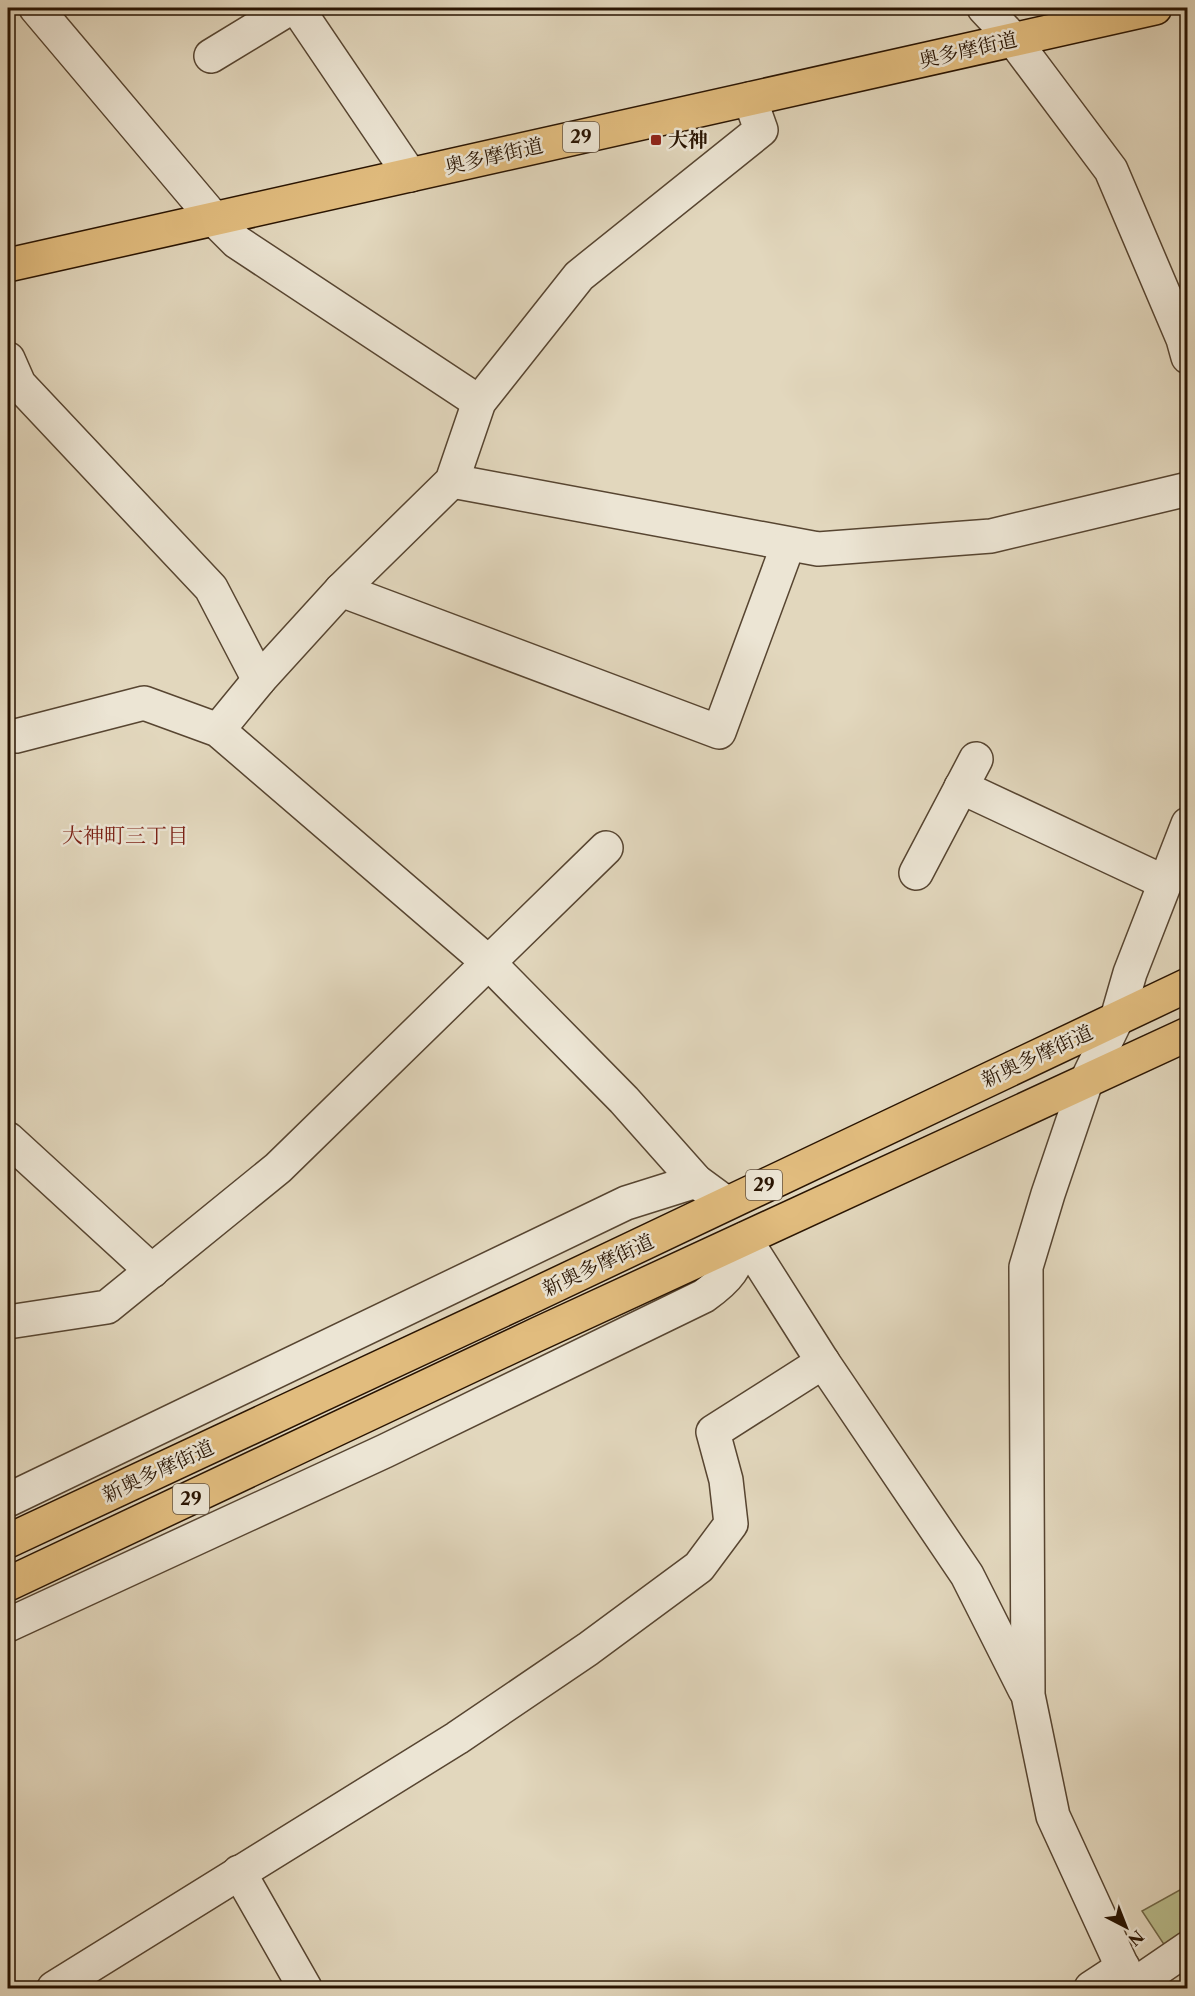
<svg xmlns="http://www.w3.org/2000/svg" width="1195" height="1996" font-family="'Libre Caslon Text','Noto Serif JP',serif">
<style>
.green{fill:#b9bd8d;stroke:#716848;stroke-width:1.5}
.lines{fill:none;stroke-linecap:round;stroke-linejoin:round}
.minor-casing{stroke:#574531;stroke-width:36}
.major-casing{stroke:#291402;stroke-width:36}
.minor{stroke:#ece5d4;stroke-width:33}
.major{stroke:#e1bc7e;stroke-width:33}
.poi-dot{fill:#8f2418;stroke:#ece5d4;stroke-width:2}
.labels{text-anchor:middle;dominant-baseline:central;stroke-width:5;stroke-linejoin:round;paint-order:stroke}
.shield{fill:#ece5d4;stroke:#645341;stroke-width:1.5}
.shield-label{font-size:18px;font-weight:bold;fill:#291402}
.street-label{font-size:20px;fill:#291402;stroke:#ece5d4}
.poi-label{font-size:20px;font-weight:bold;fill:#291402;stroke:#ece5d4;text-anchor:start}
.neighbourhood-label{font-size:21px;fill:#7a1f14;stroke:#ece5d4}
</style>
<rect width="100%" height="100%" fill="#e2d7bd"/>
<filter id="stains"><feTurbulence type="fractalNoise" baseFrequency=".00333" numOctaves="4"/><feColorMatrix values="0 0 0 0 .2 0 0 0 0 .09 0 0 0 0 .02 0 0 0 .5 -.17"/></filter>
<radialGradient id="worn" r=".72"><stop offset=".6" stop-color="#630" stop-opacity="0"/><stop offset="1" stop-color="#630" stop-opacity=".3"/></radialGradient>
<polygon class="green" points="1187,1886 1187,1929 1165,1946 1142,1911"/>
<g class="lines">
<defs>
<g id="minor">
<polyline points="36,8 215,220 237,242 479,402"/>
<polyline points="297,8 410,175"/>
<polyline points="984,8 1013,39 1111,170 1183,339 1188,357"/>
<polyline points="211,56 290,8"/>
<polyline points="8,359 19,384 211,588 259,680"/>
<polyline points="452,481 818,549 991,536 1188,489"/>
<polyline points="341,590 719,732 788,545"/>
<polyline points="218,730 259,680 341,590 452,481 479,402 579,276 761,130 750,99"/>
<polyline points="8,735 16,736 144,703 218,730 489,963 624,1100 696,1181 726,1203"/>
<polyline points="961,787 1164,882"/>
<polyline points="916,873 976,759"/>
<polyline points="8,1139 152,1271"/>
<polyline points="745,1239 823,1362 967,1575 1025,1690"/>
<polyline points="8,1322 107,1307 278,1168 606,848"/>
<polyline points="8,1500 626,1203 696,1181"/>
<path d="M 8,1625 L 385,1451 L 704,1296 C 730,1277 735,1269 745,1239"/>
<polyline points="239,1872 305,1988"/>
<polyline points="1131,1987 1188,1948"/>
<polyline points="54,1988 457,1738 588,1649 699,1567 731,1524 726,1480 713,1432 823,1362"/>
<polyline points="1091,1988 1123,1967"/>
<polyline points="1132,1988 1053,1816 1028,1695 1026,1267 1048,1194 1086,1082 1117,1018 1130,973 1188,824"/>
</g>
<g id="major">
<polyline points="8,265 1155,8"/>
<polyline points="8,1541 526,1299 1188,985"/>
<polyline points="8,1584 538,1334 1188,1034"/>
</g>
</defs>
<use href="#minor" class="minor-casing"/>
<use href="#major" class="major-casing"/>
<use href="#minor" class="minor"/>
<use href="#major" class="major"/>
</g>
<rect class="poi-dot" x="650" y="134" width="12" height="12" rx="3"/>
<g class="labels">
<g class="shield">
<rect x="563" y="122" width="36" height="30" rx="4.5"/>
<rect x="746" y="1170" width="36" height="30" rx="4.5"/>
<rect x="173" y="1484" width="36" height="30" rx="4.5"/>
</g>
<g class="shield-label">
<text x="581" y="137">29</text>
<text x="764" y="1185">29</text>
<text x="191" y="1499">29</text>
</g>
<g class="street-label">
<text transform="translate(968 50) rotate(-13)">奥多摩街道</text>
<text transform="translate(494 156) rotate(-13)">奥多摩街道</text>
<text transform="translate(1037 1056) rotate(-25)">新奥多摩街道</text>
<text transform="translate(598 1265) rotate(-25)">新奥多摩街道</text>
<text transform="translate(158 1471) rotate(-25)">新奥多摩街道</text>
</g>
<g class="poi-label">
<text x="668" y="140">大神</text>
</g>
<g class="neighbourhood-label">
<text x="125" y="835">大神町三丁目</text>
</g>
</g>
<rect width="1195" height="1996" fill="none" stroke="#e2d7bd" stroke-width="30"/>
<rect x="9" y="9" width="1177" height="1978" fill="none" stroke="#291402" stroke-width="3"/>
<rect x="15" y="15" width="1165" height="1966" fill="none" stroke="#291402" stroke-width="1.5"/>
<g transform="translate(1126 1927) rotate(138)" stroke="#ece5d4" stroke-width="4.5" paint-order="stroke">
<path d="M0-4.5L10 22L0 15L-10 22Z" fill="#291402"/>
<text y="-9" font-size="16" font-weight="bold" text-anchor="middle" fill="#291402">N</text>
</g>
<rect width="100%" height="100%" filter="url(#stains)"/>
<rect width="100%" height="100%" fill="url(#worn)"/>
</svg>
